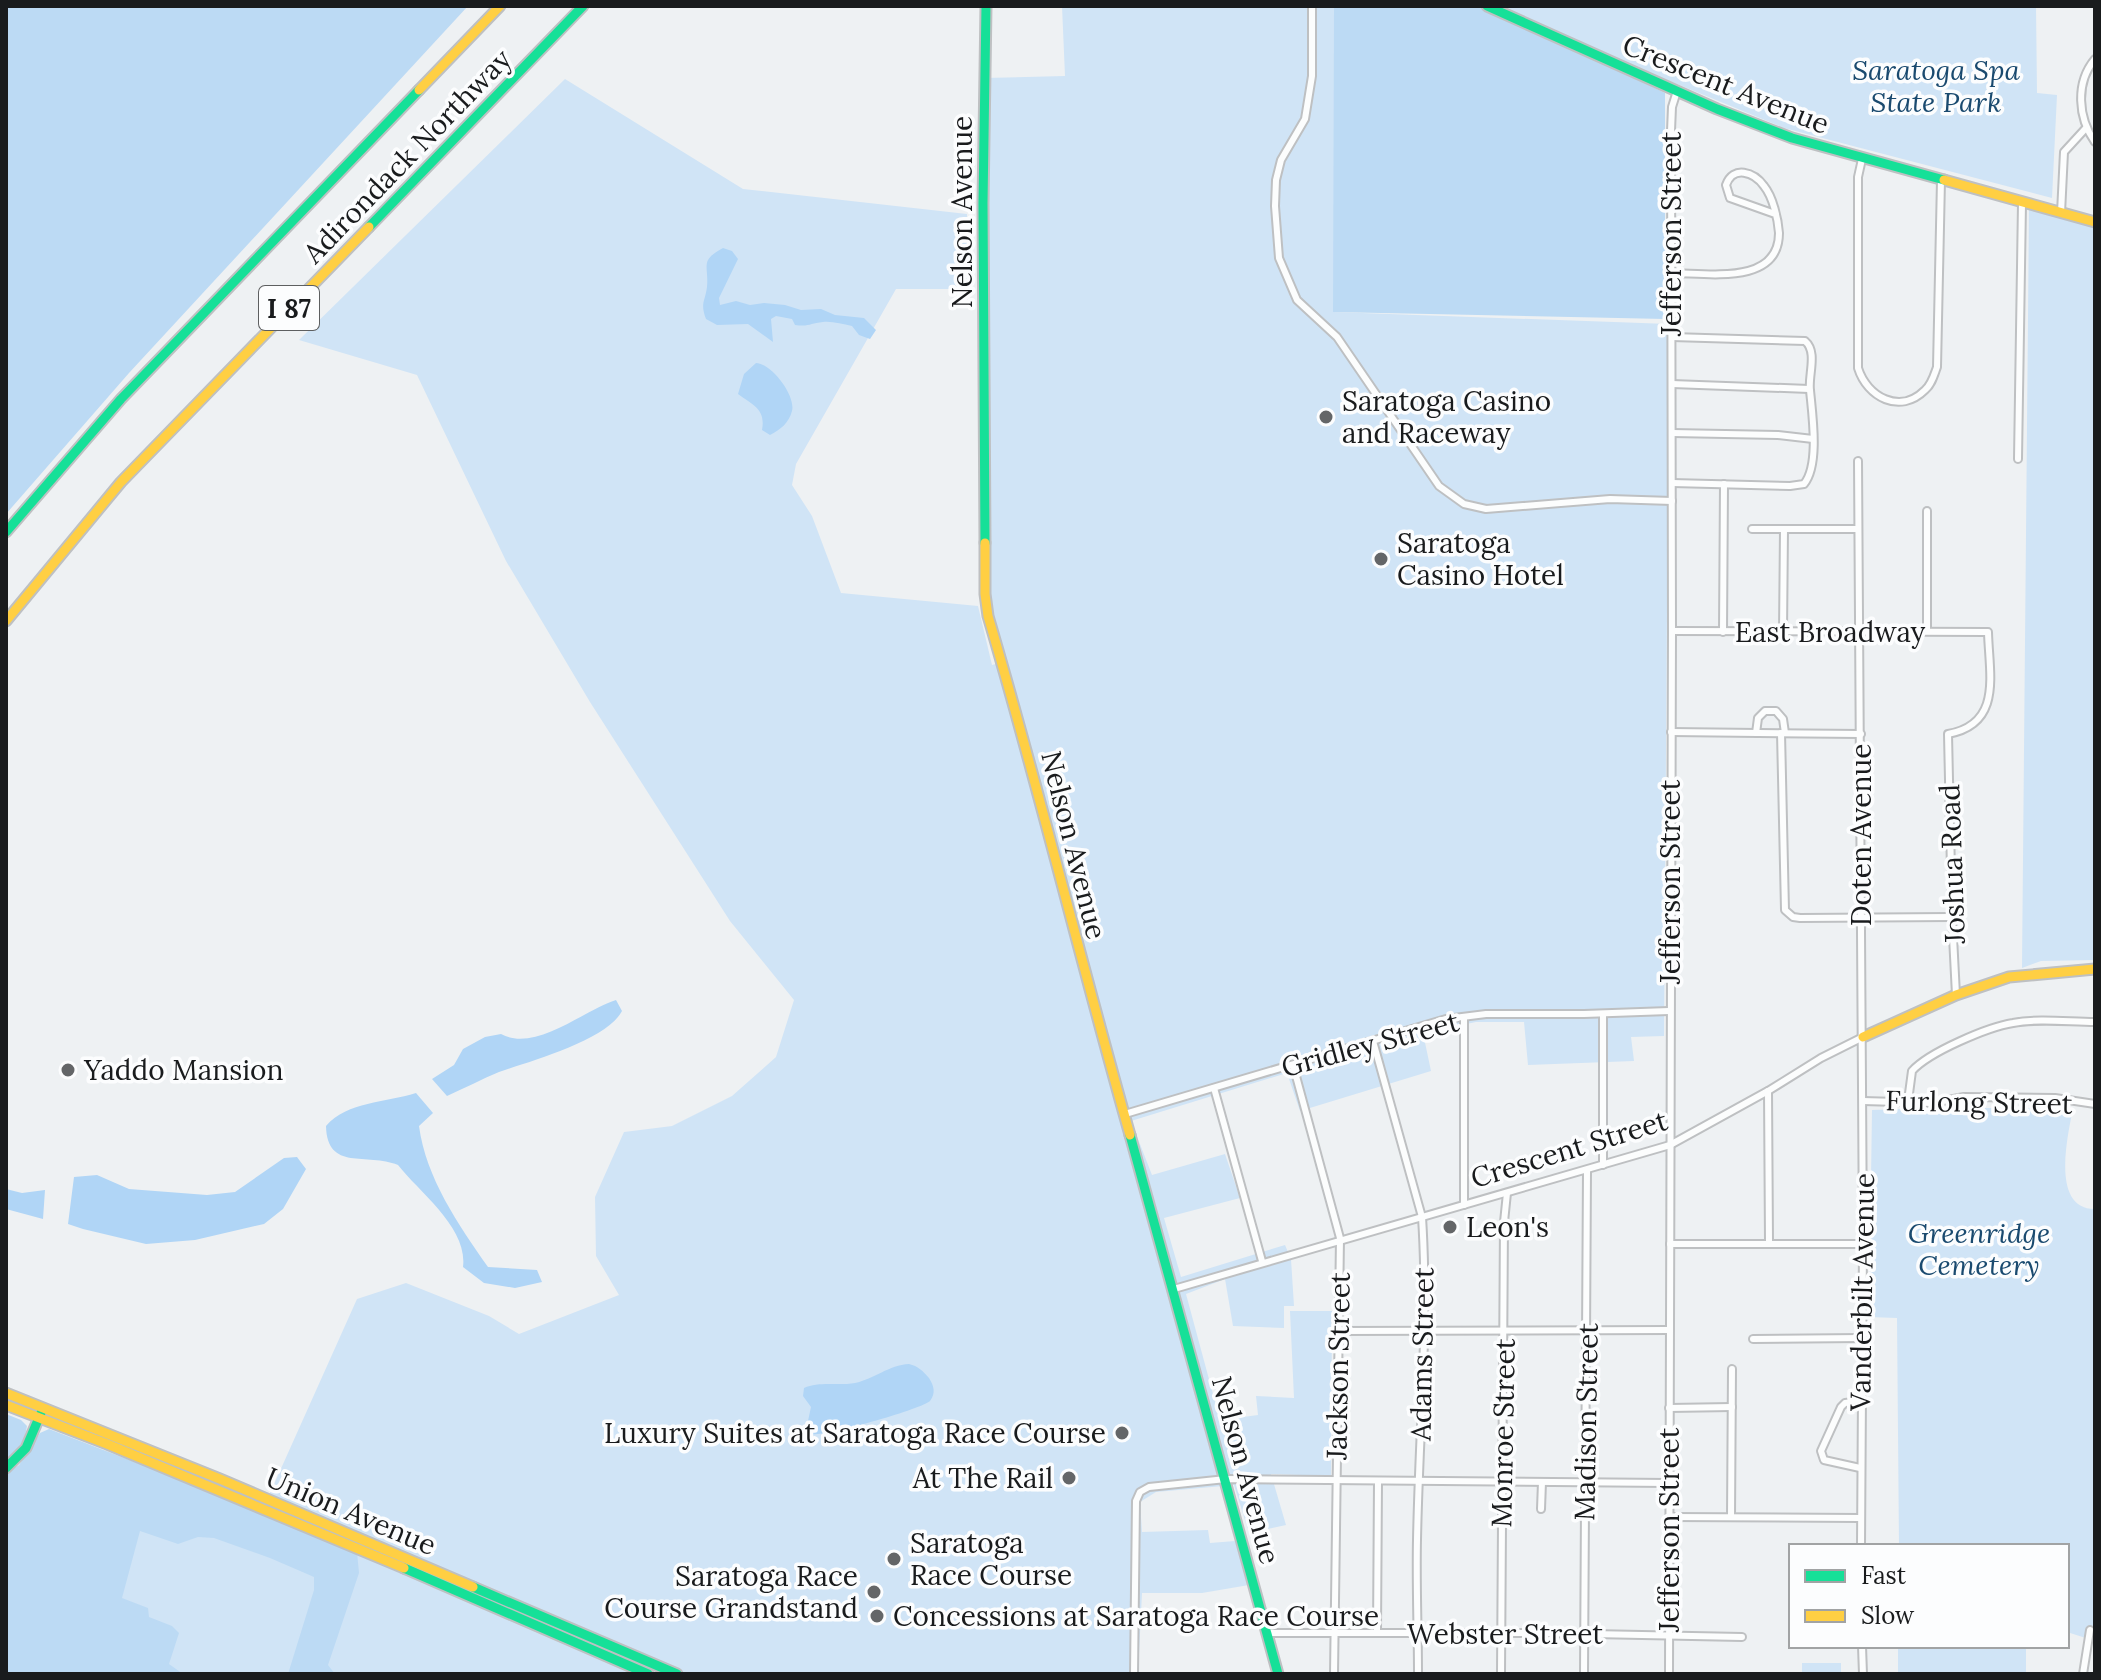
<svg xmlns="http://www.w3.org/2000/svg" width="2101" height="1680" font-family="Lora,serif">
<style>
.green{fill:#d0e4f6}
.forest{fill:#bcdaf4}
.water{fill:#b0d5f6}
.lines{fill:none;stroke-linecap:round;stroke-linejoin:round}
.street-casing{stroke:#bec0c2;stroke-width:10}
.fast-casing{stroke:#bec0c2;stroke-width:13}
.slow-casing{stroke:#bec0c2;stroke-width:13}
.street{stroke:#fcfdfd;stroke-width:6}
.fast{stroke:#16e098;stroke-width:9}
.slow{stroke:#ffcf43;stroke-width:9}
.poi-dot{fill:#646668;stroke:#fcfdfe;stroke-width:3}
.labels{text-anchor:middle;dominant-baseline:central;stroke-width:7;stroke-linejoin:round;paint-order:stroke}
.shield{fill:#fcfdfe;stroke:#5d5f60;stroke-width:2}
.shield-label{font-size:26px;font-weight:bold;fill:#191b1d}
.park-label{font-size:28px;font-style:italic;fill:#1a4a6f;stroke:#fcfdfe}
.street-label{font-size:28px;fill:#191b1d;stroke:#fcfdfe}
.poi-label{font-size:28px;fill:#191b1d;stroke:#fcfdfe;text-anchor:start}
</style>
<rect width="100%" height="100%" fill="#eef1f3"/>
<g class="green">
<polygon points="1062,6 1334,6 1334,312 1669,324 1664,1036 1631,1037 1634,1061 1528,1065 1524,1022 1476,1022 1423,1033 1431,1071 1300,1111 1287,1073 1131,1121 1152,1175 1225,1154 1240,1198 1164,1218 1181,1277 1285,1245 1291,1259 1294,1306 1284,1306 1284,1328 1233,1326 1225,1279 1186,1294 1220,1420 1258,1415 1256,1396 1294,1398 1290,1311 1332,1311 1331,1476 1271,1474 1286,1525 1249,1533 1234,1485 1156,1492 1140,1502 1142,1532 1208,1530 1210,1543 1235,1541 1249,1585 1202,1593 1142,1593 1138,1674 83,1674 151,1468 262,1511 357,1299 406,1283 489,1316 519,1334 619,1295 596,1256 595,1197 624,1132 672,1126 732,1096 776,1057 794,1000 730,921 590,702 506,561 417,375 299,340 565,79 743,189 967,214 968,289 896,289 796,464 792,485 812,516 841,593 978,606 992,665 1003,662 985,594 984,78 1065,76"/>
<polygon points="1487,6 2036,6 2037,93 2057,95 2052,198 1784,128"/>
<polygon points="2029,209 2095,225 2095,960 2041,961 2022,968"/>
<path d="M 1933,1108 L 2073,1108 C 2068,1135 2050,1209 2095,1209 L 2095,1641 L 2067,1632 L 2067,1546 L 1899,1546 L 1897,1318 L 1869,1317 L 1872,1110 Z"/>
<rect x="1898" y="1646" width="128" height="28"/>
<rect x="1802" y="1663" width="39" height="11"/>
</g>
<g class="forest">
<polygon points="6,6 468,6 129,373 6,514"/>
<polygon points="1334,6 1486,6 1665,93 1665,319 1333,312"/>
<path d="M 6,1414 L 21,1420 L 27,1426 C 25,1440 18,1452 6,1459 Z"/>
<polygon points="49,1429 262,1511 357,1552 359,1573 328,1665 335,1674 288,1674 314,1590 314,1577 270,1558 214,1538 198,1537 178,1544 140,1531 122,1598 148,1608 149,1617 172,1626 179,1633 169,1664 183,1674 6,1674 6,1473 19,1465 40,1433"/>
</g>
<g class="water">
<path d="M 723,248 L 732,251 L 738,259 L 719,298 L 720,305 L 736,301 L 750,305 L 764,303 L 785,305 L 801,310 L 821,309 L 835,315 L 864,318 L 876,330 L 870,339 L 859,335 L 852,326 C 842,324 832,321 823,322 C 810,323 810,327 795,325 L 792,319 L 776,316 L 771,319 L 773,342 L 748,324 L 717,325 L 706,319 C 700,303 705,302 707,287 C 709,265 699,261 723,248 Z"/>
<path d="M 756,363 C 772,364 796,396 792,411 C 789,423 780,430 770,435 L 762,430 C 766,409 753,405 738,394 L 744,374 Z"/>
<path d="M 616,1000 L 622,1011 C 607,1040 531,1061 499,1072 C 482,1079 465,1088 447,1096 L 432,1079 L 454,1065 L 463,1049 L 485,1037 L 501,1034 C 535,1053 584,1010 616,1000 Z"/>
<path d="M 416,1093 L 433,1113 L 419,1126 C 426,1178 458,1224 488,1267 L 537,1270 L 542,1282 L 515,1288 L 484,1283 L 463,1267 C 468,1228 420,1193 398,1165 C 367,1152 327,1172 326,1126 C 348,1101 385,1103 416,1093 Z"/>
<polygon points="297,1157 306,1169 283,1209 264,1224 195,1240 146,1244 83,1229 68,1224 74,1177 97,1175 129,1189 207,1195 235,1192 284,1158"/>
<polygon points="6,1189 22,1193 45,1190 43,1219 6,1209"/>
<path d="M 909,1364 C 918,1366 923,1371 929,1378 C 934,1386 936,1393 930,1401 C 922,1409 821,1438 810,1434 L 808,1421 L 811,1407 L 803,1396 L 804,1388 C 819,1381 838,1386 855,1383 C 874,1379 889,1365 909,1364 Z"/>
</g>
<g class="lines">
<defs>
<g id="street">
<polyline points="1312,6 1312,76 1305,119 1281,160 1276,180 1275,206 1279,258 1297,300 1337,337 1439,486 1464,504 1486,509 1610,499 1672,501"/>
<path d="M 2095,59 C 2075,83 2078,118 2095,142"/>
<path d="M 1862,159 L 1858,177 L 1858,368 C 1867,397 1900,415 1925,390 C 1932,384 1934,375 1937,367 L 1941,180"/>
<polyline points="2061,213 2064,152 2086,128"/>
<path d="M 1671,273 C 1707,273 1779,286 1779,233 C 1778,219 1773,197 1764,186 C 1754,172 1733,165 1726,185 L 1730,198 L 1775,214"/>
<path d="M 1672,337 L 1805,341 C 1818,352 1808,375 1810,390 C 1812,413 1820,465 1804,484 L 1790,486 L 1672,483"/>
<polyline points="1672,384 1809,389"/>
<polyline points="1672,433 1778,435 1813,439"/>
<polyline points="2018,459 2022,203"/>
<polyline points="1858,461 1863,1244 1861,1546"/>
<polyline points="1927,511 1927,631"/>
<polyline points="1752,529 1857,529"/>
<path d="M 1672,631 L 1988,632 C 1989,674 2003,724 1948,734 L 1952,917 L 1956,995"/>
<polyline points="1723,632 1724,484"/>
<polyline points="1783,632 1784,529"/>
<polyline points="1671,732 1861,734"/>
<polyline points="1756,733 1758,718 1765,711 1776,711 1783,719 1785,733"/>
<polyline points="1781,733 1785,910 1793,917 1800,918 1952,917"/>
<polyline points="1603,1014 1603,1165"/>
<polyline points="1464,1017 1464,1205"/>
<path d="M 1373,1041 L 1422,1217 C 1429,1325 1419,1433 1417,1540 C 1416,1585 1418,1629 1418,1674"/>
<polyline points="1293,1065 1340,1238 1334,1674"/>
<polyline points="1214,1088 1262,1261"/>
<polyline points="1768,1091 1769,1242"/>
<polyline points="1863,1101 1932,1103 1964,1097 2055,1098 2095,1104"/>
<path d="M 1908,1101 L 1912,1071 C 1929,1052 1988,1027 2013,1023 C 2039,1018 2069,1022 2095,1022"/>
<polyline points="1125,1114 1446,1019 1486,1014 1584,1014 1669,1011"/>
<polyline points="1670,1244 1863,1244"/>
<polyline points="1174,1289 1670,1145 1768,1091 1821,1058 1863,1037"/>
<polyline points="1338,1331 1670,1330"/>
<polyline points="1753,1339 1862,1338"/>
<polyline points="1669,1408 1732,1407"/>
<polyline points="1860,1468 1824,1460 1821,1451 1841,1407 1845,1403 1861,1401"/>
<polyline points="1541,1509 1542,1482"/>
<polyline points="1669,1517 1860,1518"/>
<polyline points="1731,1517 1732,1369"/>
<polyline points="1267,1633 1542,1633 1742,1637"/>
<polyline points="1377,1633 1378,1482"/>
<polyline points="1862,1646 1863,1674"/>
<polyline points="1134,1674 1136,1501 1140,1492 1149,1487 1226,1479 1669,1483"/>
<polyline points="1501,1674 1504,1222 1507,1193"/>
<polyline points="1584,1674 1587,1171"/>
<polyline points="1669,1674 1672,631 1671,131 1672,107 1677,91"/>
<polyline points="2083,1674 2090,1630"/>
</g>
<g id="fast">
<polyline points="1487,6 1717,109 1792,138 1944,180"/>
<polyline points="369,227 583,6"/>
<polyline points="6,532 121,399 419,90"/>
<polyline points="985,543 983,203 986,6"/>
<polyline points="1130,1135 1278,1674"/>
<polyline points="6,1468 26,1448 41,1413"/>
<polyline points="404,1568 648,1674"/>
<polyline points="473,1587 677,1674"/>
</g>
<g id="slow">
<polyline points="419,90 500,6"/>
<polyline points="1944,180 2095,222"/>
<path d="M 985,543 L 985,594 L 988,616 C 1039,788 1081,963 1130,1135"/>
<polyline points="6,621 121,482 369,227"/>
<polyline points="1863,1037 1956,995 2009,977 2095,969"/>
<polyline points="6,1393 220,1479 473,1587"/>
<polyline points="6,1405 107,1444 404,1568"/>
</g>
</defs>
<use href="#street" class="street-casing"/>
<use href="#fast" class="fast-casing"/>
<use href="#slow" class="slow-casing"/>
<use href="#street" class="street"/>
<use href="#fast" class="fast"/>
<use href="#slow" class="slow"/>
</g>
<g class="poi-dot">
<circle cx="1326" cy="417" r="8"/>
<circle cx="1381" cy="559" r="8"/>
<circle cx="68" cy="1070" r="8"/>
<circle cx="1450" cy="1227" r="8"/>
<circle cx="1122" cy="1433" r="8"/>
<circle cx="1069" cy="1478" r="8"/>
<circle cx="894" cy="1559" r="8"/>
<circle cx="874" cy="1592" r="8"/>
<circle cx="877" cy="1616" r="8"/>
</g>
<g class="labels">
<rect class="shield" x="259" y="286" width="60" height="44" rx="6"/>
<g class="shield-label">
<text x="289" y="308">I 87</text>
</g>
<g class="park-label">
<text x="1936" y="70">Saratoga Spa<tspan x="1936" dy="32">State Park</tspan></text>
<text x="1979" y="1233">Greenridge<tspan x="1979" dy="32">Cemetery</tspan></text>
</g>
<g class="street-label">
<text transform="translate(1726 84) rotate(22)">Crescent Avenue</text>
<text transform="translate(407 156) rotate(-46)">Adirondack Northway</text>
<text transform="translate(962 212) rotate(-90)">Nelson Avenue</text>
<text transform="translate(1671 234) rotate(-90)">Jefferson Street</text>
<text x="1830" y="632">East Broadway</text>
<text transform="translate(1861 835) rotate(-90)">Doten Avenue</text>
<text transform="translate(1074 845) rotate(76)">Nelson Avenue</text>
<text transform="translate(1952 864) rotate(-92)">Joshua Road</text>
<text transform="translate(1670 882) rotate(-90)">Jefferson Street</text>
<text transform="translate(1370 1044) rotate(-15)">Gridley Street</text>
<text transform="translate(1979 1102) rotate(1)">Furlong Street</text>
<text transform="translate(1569 1149) rotate(-17)">Crescent Street</text>
<text transform="translate(1862 1292) rotate(-89)">Vanderbilt Avenue</text>
<text transform="translate(1422 1354) rotate(-89)">Adams Street</text>
<text transform="translate(1338 1366) rotate(-89)">Jackson Street</text>
<text transform="translate(1586 1422) rotate(-89)">Madison Street</text>
<text transform="translate(1503 1433) rotate(-89)">Monroe Street</text>
<text transform="translate(1246 1470) rotate(75)">Nelson Avenue</text>
<text transform="translate(351 1511) rotate(23)">Union Avenue</text>
<text transform="translate(1669 1530) rotate(-90)">Jefferson Street</text>
<text x="1505" y="1634">Webster Street</text>
</g>
<g class="poi-label">
<text x="1342" y="401">Saratoga Casino<tspan x="1342" dy="32">and Raceway</tspan></text>
<text x="1397" y="543">Saratoga<tspan x="1397" dy="32">Casino Hotel</tspan></text>
<text x="84" y="1070">Yaddo Mansion</text>
<text x="1466" y="1227">Leon's</text>
<text x="1106" y="1433" text-anchor="end">Luxury Suites at Saratoga Race Course</text>
<text x="1053" y="1478" text-anchor="end">At The Rail</text>
<text x="910" y="1543">Saratoga<tspan x="910" dy="32">Race Course</tspan></text>
<text x="858" y="1576" text-anchor="end">Saratoga Race<tspan x="858" dy="32">Course Grandstand</tspan></text>
<text x="893" y="1616">Concessions at Saratoga Race Course</text>
</g>
</g>
<rect width="2101" height="1680" fill="none" stroke="#191b1d" stroke-width="16"/>
<rect x="1789" y="1544" width="280" height="104" fill="#fcfdfe" stroke="#a1a3a4" stroke-width="2"/>
<rect x="1805" y="1570" width="40" height="12" fill="#16e098" stroke="#a1a3a4" stroke-width="2"/>
<text x="1861" y="1584" font-size="24" fill="#191b1d">Fast</text>
<rect x="1805" y="1610" width="40" height="12" fill="#ffcf43" stroke="#a1a3a4" stroke-width="2"/>
<text x="1861" y="1624" font-size="24" fill="#191b1d">Slow</text>
</svg>
